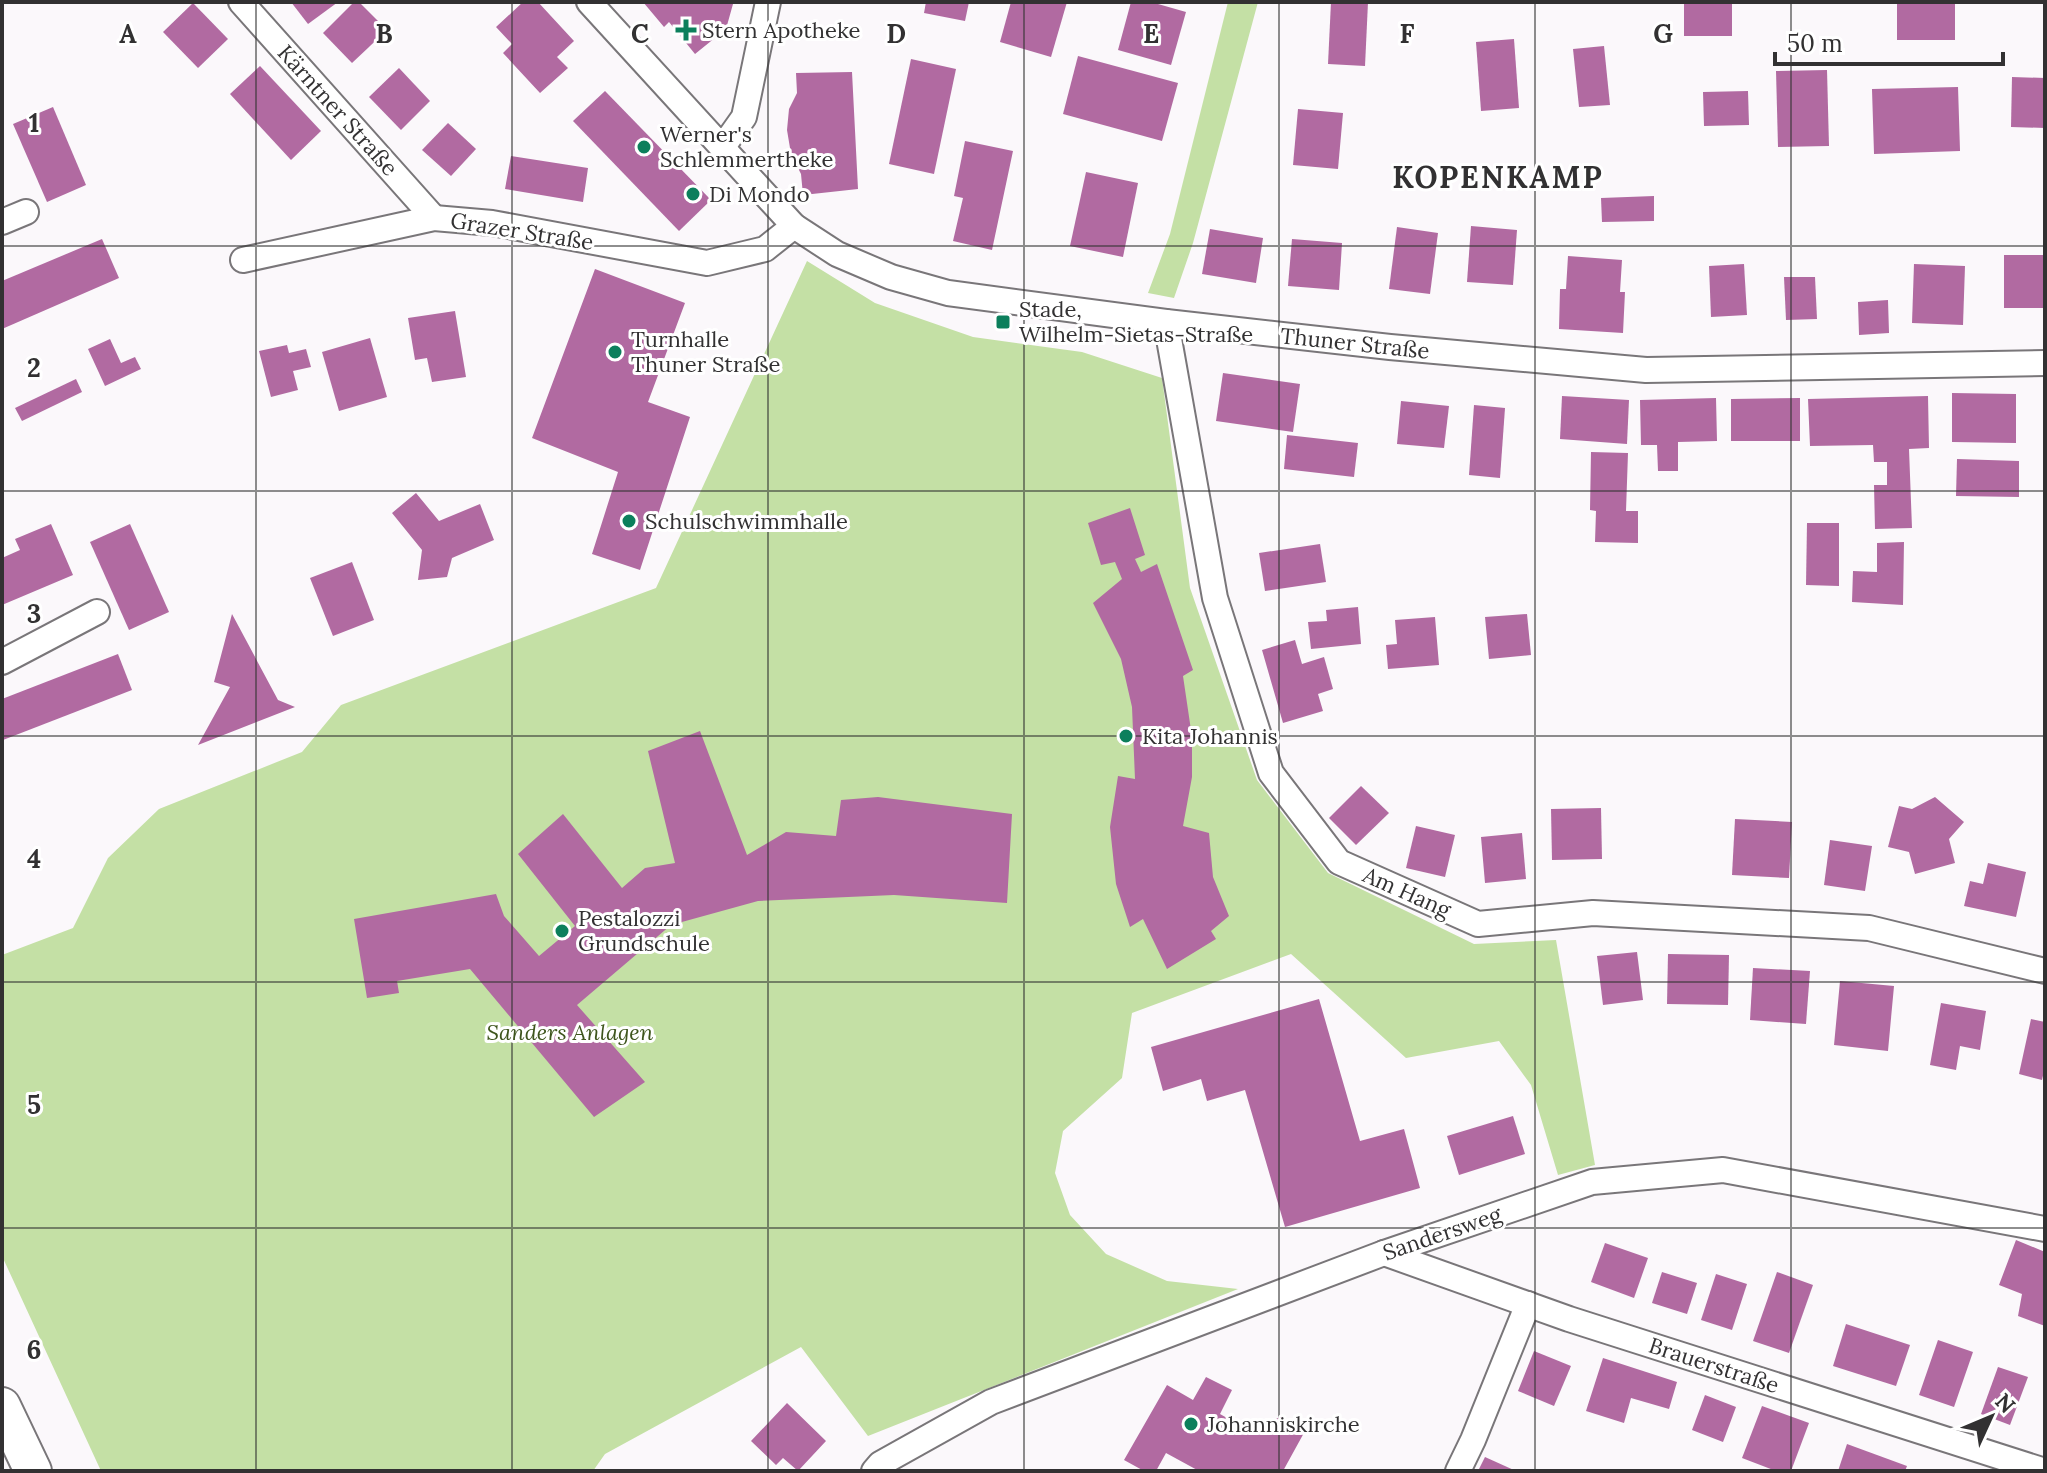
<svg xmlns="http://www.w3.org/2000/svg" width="2047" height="1473" font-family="Lora,serif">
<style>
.green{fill:#c4e0a5}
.building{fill:#b16aa1}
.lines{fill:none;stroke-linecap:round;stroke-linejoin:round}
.minor-casing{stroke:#797679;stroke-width:28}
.primary-casing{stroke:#797679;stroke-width:40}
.minor{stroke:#fff;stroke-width:24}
.primary{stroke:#fff;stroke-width:36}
.grid{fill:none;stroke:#323132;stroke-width:2;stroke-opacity:0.55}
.poi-dot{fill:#0c7f5c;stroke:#fff;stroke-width:3}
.labels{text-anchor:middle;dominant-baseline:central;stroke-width:6;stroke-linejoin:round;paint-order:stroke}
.poi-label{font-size:22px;fill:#323132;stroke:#fff;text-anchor:start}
.street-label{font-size:22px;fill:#323132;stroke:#fff}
.park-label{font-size:22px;font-style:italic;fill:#3e551d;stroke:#fff}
.district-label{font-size:30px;font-weight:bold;letter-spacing:2px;fill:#323132;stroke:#fff}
.grid-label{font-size:26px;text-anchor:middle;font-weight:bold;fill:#323132;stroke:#fff;stroke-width:6;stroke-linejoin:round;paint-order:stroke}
</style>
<rect width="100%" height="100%" fill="#fbf8fb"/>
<g class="green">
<polygon points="1228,2 1258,2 1193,243 1174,298 1148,293 1170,234"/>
<polygon points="807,261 875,303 973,337 1082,352 1162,378 1190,588 1257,780 1328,873 1474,944 1556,940 1595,1165 1558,1175 1531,1085 1499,1041 1406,1058 1291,954 1132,1013 1122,1078 1063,1131 1055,1173 1070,1215 1106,1254 1167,1281 1238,1289 868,1436 801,1347 605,1454 593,1471 101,1471 2,1256 2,955 73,928 108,858 159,809 302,752 341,705 656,588"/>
</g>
<g class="building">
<polygon points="291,2 338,2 308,24"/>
<polygon points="354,2 359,2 387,30 352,63 323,33"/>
<polygon points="523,2 538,2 574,41 557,57 568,68 540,93 503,53 512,44 496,27"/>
<polygon points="643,2 733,2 733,4 726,29 695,54 669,22 664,27"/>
<polygon points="926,2 969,2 965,21 924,13"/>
<polygon points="1011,2 1067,2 1051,57 1000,42"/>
<polygon points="1131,2 1151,2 1186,12 1171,65 1118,50"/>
<polygon points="1331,2 1368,2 1365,66 1328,64"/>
<rect x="1684" y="2" width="48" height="34"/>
<rect x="1897" y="2" width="58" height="38"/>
<polygon points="193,3 228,39 198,68 163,32"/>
<polygon points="1514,39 1519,108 1481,111 1476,42"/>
<polygon points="1604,46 1610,105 1579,107 1573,49"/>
<polygon points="1078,56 1178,83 1162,141 1063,114"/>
<polygon points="911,59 956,69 934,174 889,164"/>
<polygon points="260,66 321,131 291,160 230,94"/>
<polygon points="399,68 430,101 401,130 369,97"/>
<polygon points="1827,70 1829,146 1778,147 1776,71"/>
<polygon points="852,72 858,189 803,195 801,174 791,154 787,130 789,109 797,93 796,73"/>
<polygon points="2012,77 2045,78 2045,128 2011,127"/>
<polygon points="1958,87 1960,151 1874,154 1872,89"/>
<polygon points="605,91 711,200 679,231 573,121"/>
<polygon points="1748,91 1749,125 1704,126 1703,92"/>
<polygon points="53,107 86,185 47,202 13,124"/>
<polygon points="1298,109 1343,113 1338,169 1293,165"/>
<polygon points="448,123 476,149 451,176 422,150"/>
<polygon points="965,141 1013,151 992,250 953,241 963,198 954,196"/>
<polygon points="511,156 588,168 583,202 505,189"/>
<polygon points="1086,172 1138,183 1123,257 1070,246"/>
<polygon points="1654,196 1654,221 1602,222 1601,198"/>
<polygon points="1471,226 1517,230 1513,285 1467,282"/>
<polygon points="1397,227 1438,233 1430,294 1389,289"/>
<polygon points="1210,229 1263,238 1256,283 1202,274"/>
<polygon points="102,239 119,278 2,329 2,281"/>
<polygon points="1292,239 1342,243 1339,290 1288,286"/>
<rect x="2004" y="255" width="41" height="53"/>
<polygon points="1568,256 1622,260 1620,292 1625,292 1623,333 1559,329 1560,289 1566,289"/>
<polygon points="1744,264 1747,315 1711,317 1709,266"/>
<polygon points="1914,264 1965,266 1963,325 1912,323"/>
<polygon points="595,269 685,303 648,402 690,417 640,570 592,554 618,472 532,438"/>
<polygon points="1784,277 1815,277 1817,319 1786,320"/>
<polygon points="1888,300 1889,333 1859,335 1858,302"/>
<polygon points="455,311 466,377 432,382 427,358 415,360 408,318"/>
<polygon points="370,338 387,397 339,411 322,352"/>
<polygon points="110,339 121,363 135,357 141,369 105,386 88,349"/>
<polygon points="287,345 289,353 306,349 311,367 293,371 298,390 271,397 259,351"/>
<polygon points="1223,373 1300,384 1293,432 1216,421"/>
<polygon points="76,379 82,392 22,421 15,408"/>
<polygon points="1952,393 2016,394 2016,443 1952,442"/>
<polygon points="1562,396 1629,400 1627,444 1560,439"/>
<polygon points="1928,396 1929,448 1909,449 1912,528 1875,529 1874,485 1887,485 1887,462 1874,462 1873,445 1810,446 1808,399"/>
<polygon points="1716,398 1717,441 1678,442 1678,471 1658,471 1657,445 1641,445 1640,400"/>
<polygon points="1800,398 1800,441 1731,441 1731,399"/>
<polygon points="1401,401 1449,406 1444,448 1397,444"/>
<polygon points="1474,405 1505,408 1500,478 1469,475"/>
<polygon points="1287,435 1358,443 1354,477 1284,469"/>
<polygon points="1591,452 1628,453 1626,511 1638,511 1638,543 1595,542 1596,511 1590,510"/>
<polygon points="1957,459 2019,461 2019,497 1956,496"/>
<polygon points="416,493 439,521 480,504 494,540 452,558 447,577 418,580 422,550 392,513"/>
<polygon points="1130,508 1145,555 1135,559 1141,572 1157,564 1193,670 1183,676 1192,737 1192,777 1183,826 1209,833 1213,877 1229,916 1211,931 1216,939 1167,969 1143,919 1130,927 1116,884 1110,827 1118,776 1135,779 1132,707 1121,659 1093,603 1122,579 1115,562 1101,565 1088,523"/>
<polygon points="1807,523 1839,523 1839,586 1806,585"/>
<polygon points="51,524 73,575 2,605 2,558 20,550 15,539"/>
<polygon points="130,524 169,612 129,630 90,542"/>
<polygon points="1904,542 1903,605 1852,602 1853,571 1877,572 1877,543"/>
<polygon points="1320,544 1326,582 1265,591 1259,553"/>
<polygon points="352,562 374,620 333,636 310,578"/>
<polygon points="1358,607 1361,644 1311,649 1308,622 1327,621 1326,610"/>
<polygon points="232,614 278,700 295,707 198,745 230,687 214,682"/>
<polygon points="1527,614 1531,655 1489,659 1485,617"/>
<polygon points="1435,617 1439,665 1388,669 1386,645 1397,644 1395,620"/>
<polygon points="1295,640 1302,664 1324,657 1333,689 1318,694 1323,711 1283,723 1262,650"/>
<polygon points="118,654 132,690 3,740 2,699"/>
<polygon points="700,731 747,855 786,832 836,836 841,800 878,797 1012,814 1007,903 894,895 758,901 671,925 577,1005 645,1082 594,1117 470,969 397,981 399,993 367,998 354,919 496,894 504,916 539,956 575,926 518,854 563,814 622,888 645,868 675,863 648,751"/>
<polygon points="1361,786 1389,813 1356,845 1329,818"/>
<polygon points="1935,797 1964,822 1949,839 1955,863 1915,874 1909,852 1888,847 1899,806 1912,809"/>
<polygon points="1601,808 1602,859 1552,860 1551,809"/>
<polygon points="1735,819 1792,822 1789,878 1732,875"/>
<polygon points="1416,826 1455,835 1445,877 1406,868"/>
<polygon points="1522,833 1526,879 1485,883 1481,837"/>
<polygon points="1830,840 1872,846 1865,891 1824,885"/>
<polygon points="1988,863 2026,872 2016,917 1964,906 1970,881 1983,884"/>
<polygon points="1637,952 1643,1000 1603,1005 1597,956"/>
<polygon points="1668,954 1729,955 1728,1005 1667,1004"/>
<polygon points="1753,968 1810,971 1806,1024 1750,1020"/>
<polygon points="1840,981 1894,986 1888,1051 1834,1045"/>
<polygon points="1319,999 1360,1141 1404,1129 1420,1188 1285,1227 1245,1090 1207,1101 1201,1079 1163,1091 1151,1047"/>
<polygon points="1941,1003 1986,1011 1980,1050 1960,1046 1956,1070 1930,1065"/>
<polygon points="2031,1019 2045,1022 2045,1067 2042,1080 2019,1074"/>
<polygon points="1513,1116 1525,1154 1459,1175 1447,1136"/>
<polygon points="2016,1240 2045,1252 2045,1326 2018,1316 2022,1294 1999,1285"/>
<polygon points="1605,1243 1648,1258 1634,1298 1591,1282"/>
<polygon points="1662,1272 1697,1283 1687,1314 1652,1303"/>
<polygon points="1777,1272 1813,1285 1789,1353 1753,1341"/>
<polygon points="1716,1274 1747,1284 1732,1330 1701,1320"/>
<polygon points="1846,1324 1910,1345 1896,1386 1833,1366"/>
<polygon points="1938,1340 1973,1352 1954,1407 1919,1395"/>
<polygon points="1534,1351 1571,1366 1554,1406 1518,1391"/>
<polygon points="1603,1358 1677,1382 1669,1409 1631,1398 1624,1423 1586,1411"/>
<polygon points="1998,1367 2028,1377 2010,1425 1981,1414"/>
<polygon points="1206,1377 1232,1390 1220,1414 1250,1431 1280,1417 1305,1431 1283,1471 1199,1471 1166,1453 1156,1471 1144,1471 1124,1460 1167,1385 1193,1400"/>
<polygon points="1705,1395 1736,1407 1723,1442 1692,1430"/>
<polygon points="787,1403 826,1441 798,1471 783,1458 776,1465 751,1441"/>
<polygon points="1762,1406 1809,1423 1791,1471 1776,1471 1742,1458"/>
<polygon points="1847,1444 1907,1466 1905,1471 1838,1471"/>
<polygon points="1485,1457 1516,1471 1478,1471"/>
</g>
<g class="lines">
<defs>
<g id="minor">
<polyline points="241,2 434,218"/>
<polyline points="589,2 794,226 837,254 891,277 948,293 1166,322 1390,347 1646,370 2045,363"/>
<polyline points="722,148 744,117 768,2"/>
<polyline points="2,222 26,212"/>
<polyline points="243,260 434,218 492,223 707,263 765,249 794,226"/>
<polyline points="1166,322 1215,598 1271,773 1339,862 1478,924 1593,913 1869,928 2045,971"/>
<polyline points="2,662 97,612"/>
<polyline points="1384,1253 1569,1319 2045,1471"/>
<polyline points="874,1471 880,1464 991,1402 1384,1253 1592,1182 1723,1170 2045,1229"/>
<polyline points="1458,1471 1473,1440 1528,1304"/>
</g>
<polyline id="primary" points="2,1406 33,1471"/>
</defs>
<use href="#minor" class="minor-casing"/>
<use href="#primary" class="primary-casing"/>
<use href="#minor" class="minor"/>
<use href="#primary" class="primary"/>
</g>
<path class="grid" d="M 256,2 L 256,1471M 512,2 L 512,1471M 768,2 L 768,1471M 1024,2 L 1024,1471M 1279,2 L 1279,1471M 1535,2 L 1535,1471M 1791,2 L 1791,1471M 2,246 L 2045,246M 2,491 L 2045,491M 2,736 L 2045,736M 2,982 L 2045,982M 2,1228 L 2045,1228"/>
<g class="poi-dot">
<path d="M682 18h8v8h8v8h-8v8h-8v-8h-8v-8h8z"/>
<circle cx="644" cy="147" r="8"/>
<circle cx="693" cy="194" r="8"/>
<rect x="995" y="314" width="16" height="16" rx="4"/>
<circle cx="615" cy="352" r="8"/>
<circle cx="629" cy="521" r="8"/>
<circle cx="1126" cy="736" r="8"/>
<circle cx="562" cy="931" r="8"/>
<circle cx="1191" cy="1424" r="8"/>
</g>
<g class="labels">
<g class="poi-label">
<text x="702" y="30">Stern Apotheke</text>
<text x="660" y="134">Werner's<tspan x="660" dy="25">Schlemmertheke</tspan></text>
<text x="709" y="194">Di Mondo</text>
<text x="1019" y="309">Stade,<tspan x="1019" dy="25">Wilhelm-Sietas-Straße</tspan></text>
<text x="631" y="339">Turnhalle<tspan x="631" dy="25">Thuner Straße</tspan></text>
<text x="645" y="521">Schulschwimmhalle</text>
<text x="1142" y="736">Kita Johannis</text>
<text x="578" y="918">Pestalozzi<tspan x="578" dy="25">Grundschule</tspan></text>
<text x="1207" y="1424">Johanniskirche</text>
</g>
<g class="street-label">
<text transform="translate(338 110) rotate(48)">Kärntner Straße</text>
<text transform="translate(522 231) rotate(9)">Grazer Straße</text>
<text transform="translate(1355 343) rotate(6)">Thuner Straße</text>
<text transform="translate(1407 892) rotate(24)">Am Hang</text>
<text transform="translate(1442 1233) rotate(-19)">Sandersweg</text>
<text transform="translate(1714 1365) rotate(18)">Brauerstraße</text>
</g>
<g class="park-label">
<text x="570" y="1032">Sanders Anlagen</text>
</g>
<g class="district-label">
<text x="1498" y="177">KOPENKAMP</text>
</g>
</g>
<g class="grid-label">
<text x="128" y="43">A</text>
<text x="384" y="43">B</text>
<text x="640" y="43">C</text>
<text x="896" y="43">D</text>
<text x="1151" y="43">E</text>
<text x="1407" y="43">F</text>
<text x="1663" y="43">G</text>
<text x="34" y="132">1</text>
<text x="34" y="377">2</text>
<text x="34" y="623">3</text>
<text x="34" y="868">4</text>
<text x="34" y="1114">5</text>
<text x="34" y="1359">6</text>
</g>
<rect width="2047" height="1473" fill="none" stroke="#323132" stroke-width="8"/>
<g transform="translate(1991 1417) rotate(46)" stroke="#ffffff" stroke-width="6" paint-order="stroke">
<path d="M0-6L14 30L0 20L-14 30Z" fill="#323132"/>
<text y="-12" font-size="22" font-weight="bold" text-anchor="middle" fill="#323132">N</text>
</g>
<path d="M1775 52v12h228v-12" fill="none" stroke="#323132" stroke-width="4"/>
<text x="1787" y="52" font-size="24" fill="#323132" stroke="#ffffff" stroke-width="6" paint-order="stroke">50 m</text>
</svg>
